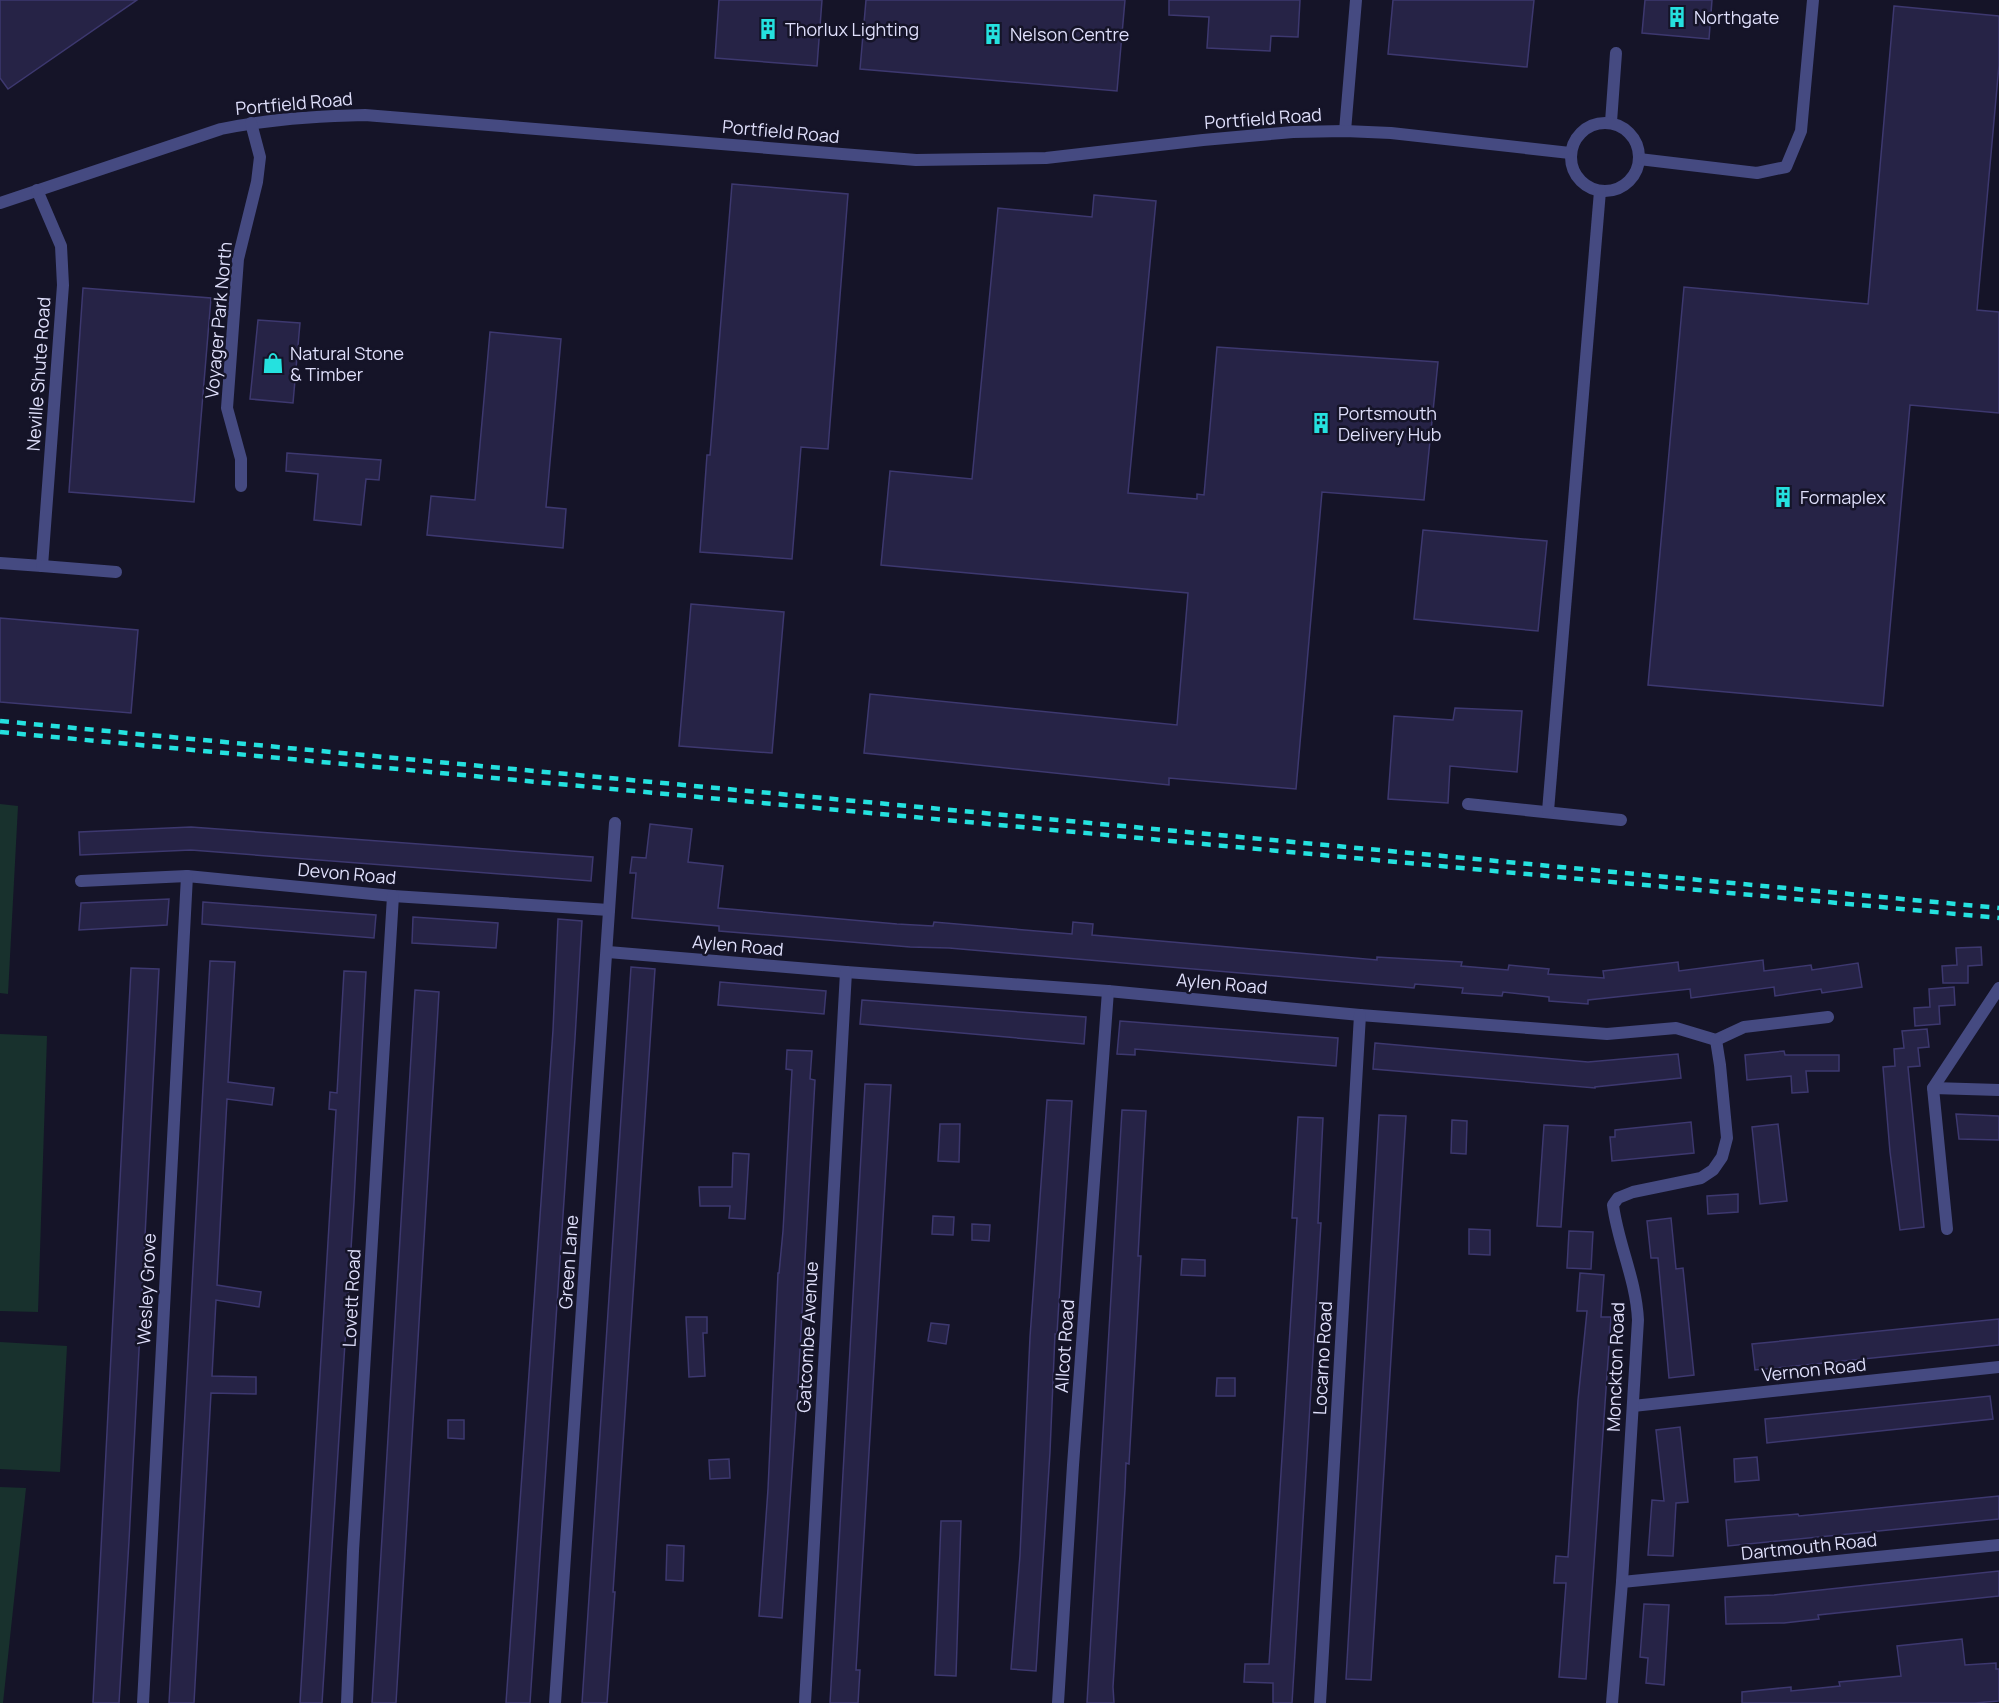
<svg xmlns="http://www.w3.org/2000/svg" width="1999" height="1703" font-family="Manrope,sans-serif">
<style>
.green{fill:#18312d}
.building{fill:#262346;stroke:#3d386f;stroke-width:1.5}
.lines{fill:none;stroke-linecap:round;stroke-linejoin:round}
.minor{stroke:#454a81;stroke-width:12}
.rail{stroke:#25e1df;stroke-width:4.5;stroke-dasharray:9 8;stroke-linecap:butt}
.labels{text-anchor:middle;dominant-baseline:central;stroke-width:5;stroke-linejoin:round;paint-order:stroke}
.poi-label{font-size:18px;fill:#dfdffb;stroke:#151428;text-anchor:start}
.street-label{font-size:18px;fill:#dfdffb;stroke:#151428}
</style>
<rect width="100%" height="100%" fill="#151428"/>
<g class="green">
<polygon points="0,804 18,806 8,994 0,993"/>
<polygon points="0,1034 47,1036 38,1312 0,1311"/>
<polygon points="0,1342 67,1346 60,1472 0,1469"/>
<polygon points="0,1487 26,1488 3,1703 0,1703"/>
</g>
<g class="building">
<polygon points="0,0 137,0 8,89 0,78"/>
<polygon points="719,0 822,0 817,66 715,58"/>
<polygon points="866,0 1125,0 1117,91 860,69"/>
<polygon points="1169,0 1300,0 1298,37 1271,36 1270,51 1207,48 1209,17 1169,15"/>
<polygon points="1393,0 1534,0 1527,67 1388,54"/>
<polygon points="1645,0 1712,0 1709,39 1642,33"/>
<polygon points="1894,6 1999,16 1999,65 1977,310 1999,312 1999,413 1910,405 1883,706 1648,685 1684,287 1868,304"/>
<polygon points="732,184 848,194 828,449 801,447 792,559 700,552 707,455 710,455"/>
<polygon points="1094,195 1156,201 1128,493 1197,499 1197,494 1204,495 1217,347 1438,362 1424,500 1322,492 1296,789 1169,778 1169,785 864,753 870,694 1177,725 1188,593 881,565 890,471 972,479 998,208 1092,217"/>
<polygon points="83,288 211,298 194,502 69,492"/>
<polygon points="258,320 300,323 293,403 250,399"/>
<polygon points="490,332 561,339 546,507 566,509 563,548 427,535 431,496 475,500"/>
<polygon points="287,453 381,460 379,480 366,479 361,525 314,520 318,474 286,471"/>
<polygon points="1423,530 1547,541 1538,631 1414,619"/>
<polygon points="691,604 784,612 772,753 679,746"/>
<polygon points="0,618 138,630 131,713 0,702"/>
<polygon points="1455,708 1522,711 1517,772 1450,766 1448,803 1388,799 1394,716 1453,720"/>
<polygon points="650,824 692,829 688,862 723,866 718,908 897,924 933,926 934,922 1072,934 1073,922 1093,924 1092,935 1377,960 1377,957 1462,962 1461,966 1508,970 1509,965 1549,969 1548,974 1604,978 1603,971 1678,962 1679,971 1763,960 1764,971 1811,965 1812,970 1858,963 1862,987 1822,993 1821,989 1775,996 1774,987 1691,998 1690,989 1588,1000 1588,1004 1549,1001 1549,997 1503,992 1502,996 1462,993 1463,988 1415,984 1414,988 949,948 910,947 719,931 719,926 632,918 636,873 630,873 632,857 646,858"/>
<polygon points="191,827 593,857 591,881 191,850 80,855 79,832"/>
<polygon points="169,899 167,925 79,930 81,903"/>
<polygon points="203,902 376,915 374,938 202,924"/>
<polygon points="413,917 498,923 496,948 412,943"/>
<polygon points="558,919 582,921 575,1038 530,1703 506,1703 553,1030"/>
<polygon points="1981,947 1982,965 1968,966 1968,983 1943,983 1942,966 1957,965 1956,948"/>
<polygon points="210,961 235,962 228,1082 274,1088 272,1105 227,1099 217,1285 261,1292 259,1307 216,1300 212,1376 256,1377 256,1394 211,1393 194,1703 169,1703"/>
<polygon points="631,967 655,969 613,1592 615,1592 611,1648 607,1703 582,1703"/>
<polygon points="131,968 159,969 129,1541 119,1703 93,1703"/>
<polygon points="344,971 366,972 354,1202 322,1703 300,1703 336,1110 329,1109 330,1092 337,1093"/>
<polygon points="720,982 826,991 824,1014 718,1005"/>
<polygon points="1954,987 1955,1005 1939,1006 1940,1024 1915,1026 1914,1008 1930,1007 1929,989"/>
<polygon points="415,990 439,992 438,1009 396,1703 372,1703"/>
<polygon points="862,1000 1086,1017 1084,1044 860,1024"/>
<polygon points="1120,1021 1338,1038 1336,1066 1135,1049 1135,1055 1117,1054"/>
<polygon points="1927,1029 1929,1047 1918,1048 1920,1066 1908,1067 1924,1227 1900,1230 1890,1152 1883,1067 1895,1066 1894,1049 1904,1048 1902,1031"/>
<polygon points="1375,1043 1588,1062 1678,1054 1681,1078 1595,1087 1595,1088 1373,1069"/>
<polygon points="787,1050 812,1051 810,1079 815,1080 798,1385 782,1618 759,1616 768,1489 778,1273 779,1273 783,1231 792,1070 786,1069"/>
<polygon points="1784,1051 1785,1055 1839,1055 1839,1071 1806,1071 1808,1092 1792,1093 1791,1076 1747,1080 1745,1055"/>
<polygon points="865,1084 891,1085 856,1670 860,1670 858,1703 830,1703"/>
<polygon points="1047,1100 1072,1101 1058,1317 1057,1334 1055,1334 1050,1452 1036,1671 1011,1669 1020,1555 1030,1337"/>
<polygon points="1122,1110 1146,1111 1138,1256 1141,1256 1129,1464 1126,1463 1125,1489 1113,1687 1114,1703 1087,1703"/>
<polygon points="1956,1114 1999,1116 1999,1140 1959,1139"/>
<polygon points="1379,1115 1406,1116 1371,1680 1346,1679"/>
<polygon points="1298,1117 1323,1118 1318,1223 1321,1223 1292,1703 1273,1703 1273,1683 1244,1682 1245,1664 1269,1664 1297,1218 1292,1218"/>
<polygon points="1452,1120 1467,1121 1466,1154 1451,1153"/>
<polygon points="1691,1122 1694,1153 1612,1161 1610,1137 1615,1137 1615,1130"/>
<polygon points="940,1124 960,1124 959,1162 938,1161"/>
<polygon points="1778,1124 1787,1201 1760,1204 1752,1127"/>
<polygon points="1544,1125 1568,1126 1561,1227 1537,1226"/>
<polygon points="733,1153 749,1154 745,1219 729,1218 730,1206 700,1206 699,1187 732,1187"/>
<polygon points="1738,1194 1738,1212 1708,1214 1707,1196"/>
<polygon points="933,1216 954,1217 953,1235 932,1234"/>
<polygon points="1671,1218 1676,1269 1683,1268 1694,1375 1669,1378 1658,1258 1651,1258 1647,1221"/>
<polygon points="972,1224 990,1225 989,1241 972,1240"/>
<polygon points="1469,1229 1490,1230 1490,1255 1469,1254"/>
<polygon points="1569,1231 1593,1232 1591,1269 1567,1268"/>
<polygon points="1182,1259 1205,1260 1205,1276 1181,1275"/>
<polygon points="1580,1273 1604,1275 1601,1317 1611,1317 1586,1679 1559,1677 1566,1583 1554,1583 1556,1556 1568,1557 1578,1400 1587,1311 1577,1311"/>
<polygon points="686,1317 707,1317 707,1333 703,1333 705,1376 689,1377"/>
<polygon points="1999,1319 1999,1345 1755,1370 1752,1344"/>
<polygon points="931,1323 949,1325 946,1344 928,1341"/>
<polygon points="1217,1378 1235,1378 1235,1396 1216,1396"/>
<polygon points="1990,1396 1993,1419 1767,1443 1765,1419"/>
<polygon points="448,1420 464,1420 464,1439 448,1438"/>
<polygon points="1680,1427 1688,1502 1676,1503 1673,1556 1648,1555 1652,1500 1664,1501 1656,1430"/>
<polygon points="1757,1457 1759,1480 1735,1482 1734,1459"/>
<polygon points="729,1459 730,1478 710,1479 709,1460"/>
<polygon points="1999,1496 1999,1519 1728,1546 1726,1520 1798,1514 1799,1516"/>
<polygon points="941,1521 961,1521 956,1676 935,1675"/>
<polygon points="667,1545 684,1546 683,1581 666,1580"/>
<polygon points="1999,1571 1999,1596 1818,1615 1819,1619 1784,1623 1726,1624 1725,1597 1774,1595"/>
<polygon points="1644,1604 1669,1605 1664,1685 1646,1683 1648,1658 1640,1657"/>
<polygon points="1962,1639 1965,1665 1996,1663 1996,1669 1999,1669 1999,1701 1975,1703 1742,1703 1742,1692 1791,1687 1791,1691 1840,1686 1839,1682 1901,1676 1897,1646"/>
</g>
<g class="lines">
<g class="minor">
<polyline points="1611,122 1616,53"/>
<circle cx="1605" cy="157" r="34"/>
<polyline points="1345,131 1356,0"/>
<polyline points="1639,159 1757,173 1786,167 1801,131 1813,0"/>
<path d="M 0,203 L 221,129 C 269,119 317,116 365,115 L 916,160 L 1046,158 L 1203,140 L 1293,132 L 1345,131 L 1391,133 L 1570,153"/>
<polyline points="241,486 241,459 227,408 238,259 257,182 260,157 251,123"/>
<polyline points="0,563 42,566 63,285 61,246 37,190"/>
<polyline points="42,566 116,572"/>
<polyline points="1468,804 1621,820"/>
<polyline points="1548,811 1600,191"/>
<polyline points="81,881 187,876 393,896 609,910"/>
<polyline points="608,952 846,972 1108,991 1360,1015 1607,1034 1676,1028 1716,1040 1744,1027 1828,1017"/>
<polyline points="1933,1088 1999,1090"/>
<polyline points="1947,1229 1933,1088 1999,988"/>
<polyline points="1633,1406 1999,1367"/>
<polyline points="1622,1582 1999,1545"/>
<polyline points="143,1703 187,876"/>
<polyline points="347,1703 353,1551 393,896"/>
<polyline points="555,1703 615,823"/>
<polyline points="805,1703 846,972"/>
<polyline points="1058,1703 1073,1465 1108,991"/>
<polyline points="1320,1703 1360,1015"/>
<path d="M 1612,1703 L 1622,1582 L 1638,1320 C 1636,1279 1618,1244 1613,1205 L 1618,1198 L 1633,1192 L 1701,1178 L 1713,1170 L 1722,1157 L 1727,1138 L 1720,1065 L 1716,1040"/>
</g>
<g class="rail">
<polyline points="0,721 1999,908"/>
<polyline points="0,732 1999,918"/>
</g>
</g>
<defs>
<symbol id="building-bare" viewBox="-9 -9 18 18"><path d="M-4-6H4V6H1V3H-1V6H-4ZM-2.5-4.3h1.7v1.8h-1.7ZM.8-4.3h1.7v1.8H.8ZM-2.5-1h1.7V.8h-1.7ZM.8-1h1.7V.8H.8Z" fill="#25e1df" stroke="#151428" stroke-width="2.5" paint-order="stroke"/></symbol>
<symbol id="shop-bare" viewBox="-9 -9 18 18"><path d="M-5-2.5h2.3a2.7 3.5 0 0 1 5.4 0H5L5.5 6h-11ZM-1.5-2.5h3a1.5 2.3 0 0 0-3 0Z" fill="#25e1df" stroke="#151428" stroke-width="2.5" paint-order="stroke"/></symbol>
</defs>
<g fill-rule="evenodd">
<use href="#building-bare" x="1662" y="2" width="30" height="30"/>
<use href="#building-bare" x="753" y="14" width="30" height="30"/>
<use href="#building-bare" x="978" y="19" width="30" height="30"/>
<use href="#shop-bare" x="258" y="348" width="30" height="30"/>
<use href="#building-bare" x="1306" y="408" width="30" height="30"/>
<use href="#building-bare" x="1768" y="482" width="30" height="30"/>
</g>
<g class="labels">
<g class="poi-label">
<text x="1694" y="17">Northgate</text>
<text x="785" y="29">Thorlux Lighting</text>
<text x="1010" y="34">Nelson Centre</text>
<text x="290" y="353">Natural Stone<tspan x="290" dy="21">&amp; Timber</tspan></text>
<text x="1338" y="413">Portsmouth<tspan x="1338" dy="21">Delivery Hub</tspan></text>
<text x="1800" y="497">Formaplex</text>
</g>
<g class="street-label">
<text transform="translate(294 103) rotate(-5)">Portfield Road</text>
<text transform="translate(1263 118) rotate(-4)">Portfield Road</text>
<text transform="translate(781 131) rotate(5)">Portfield Road</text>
<text transform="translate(218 320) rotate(-85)">Voyager Park North</text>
<text transform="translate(38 374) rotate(-86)">Neville Shute Road</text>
<text transform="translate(347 873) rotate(5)">Devon Road</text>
<text transform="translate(738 945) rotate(5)">Aylen Road</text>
<text transform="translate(1222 983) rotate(5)">Aylen Road</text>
<text transform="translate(568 1262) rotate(-86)">Green Lane</text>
<text transform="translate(146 1289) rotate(-87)">Wesley Grove</text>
<text transform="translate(351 1298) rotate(-87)">Lovett Road</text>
<text transform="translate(807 1337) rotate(-87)">Gatcombe Avenue</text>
<text transform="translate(1064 1346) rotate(-86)">Allcot Road</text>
<text transform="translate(1322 1358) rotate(-87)">Locarno Road</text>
<text transform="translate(1615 1367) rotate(-88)">Monckton Road</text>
<text transform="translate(1814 1369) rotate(-6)">Vernon Road</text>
<text transform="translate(1809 1546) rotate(-6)">Dartmouth Road</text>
</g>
</g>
</svg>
